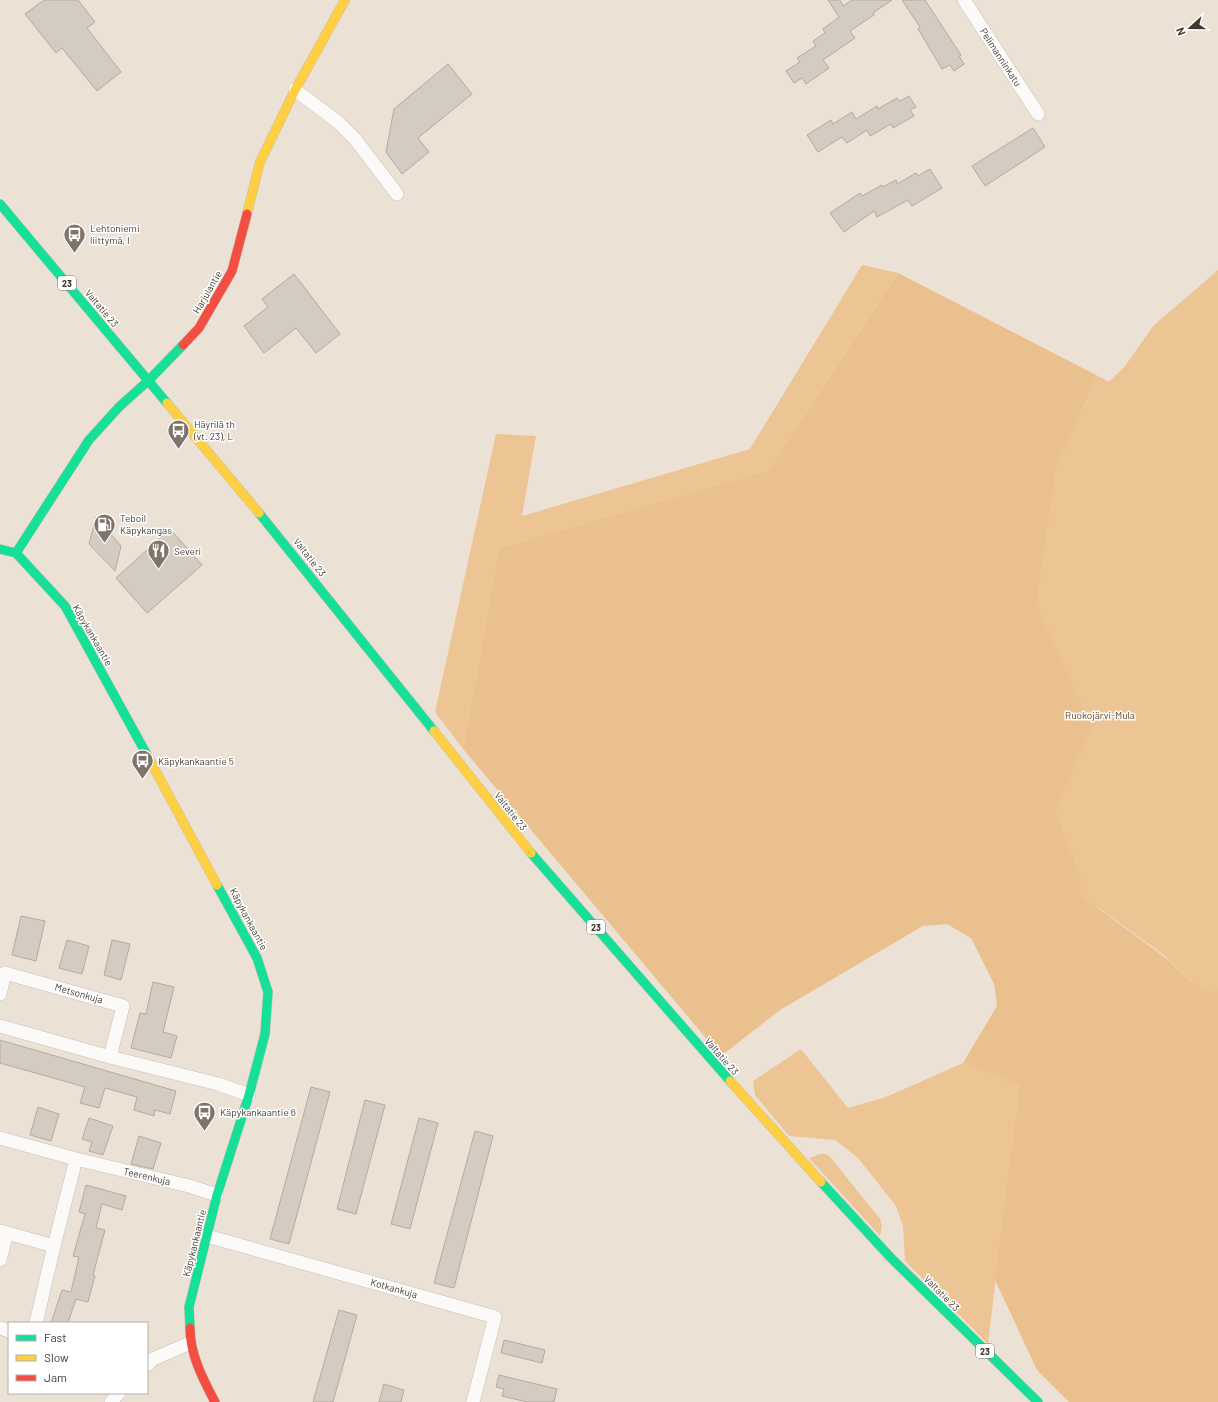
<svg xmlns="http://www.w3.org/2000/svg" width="1218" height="1402" font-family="Barlow,sans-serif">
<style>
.green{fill:#edc594}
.forest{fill:#eac18e}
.building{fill:#d4cbc1;stroke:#b3aba1}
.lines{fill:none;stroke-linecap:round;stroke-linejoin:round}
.street-casing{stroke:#c8bfb6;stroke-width:14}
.fast-casing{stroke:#c8bfb6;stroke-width:10}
.slow-casing{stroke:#c8bfb6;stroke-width:10}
.jam-casing{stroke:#c8bfb6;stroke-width:10}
.street{stroke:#fcfaf9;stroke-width:13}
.fast{stroke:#16e098;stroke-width:9}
.slow{stroke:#ffcf43;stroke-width:9}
.jam{stroke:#f24e42;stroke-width:9}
.labels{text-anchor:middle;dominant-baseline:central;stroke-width:3;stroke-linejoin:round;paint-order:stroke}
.shield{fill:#fff;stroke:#7b756f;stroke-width:1}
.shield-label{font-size:9px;font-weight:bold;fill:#423a31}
.street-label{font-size:10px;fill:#423a31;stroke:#fff}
.poi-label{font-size:10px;fill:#423a31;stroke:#fff;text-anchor:start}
.park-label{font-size:10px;fill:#5f4422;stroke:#fff}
</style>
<rect width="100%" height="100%" fill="#ece1d5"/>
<g class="green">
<polygon points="862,265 898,273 768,470 499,548 463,749 435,712 496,434 536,436 522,516 750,449"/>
<polygon points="1218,270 1218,990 1208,993 1190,981 1164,955 1096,906 1072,926 987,682 1028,498 1084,407 1098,376 1109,382 1125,366 1154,325"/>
<polygon points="801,1049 848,1108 886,1097 963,1063 1019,1084 988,1344 905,1261 903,1226 896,1206 858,1158 835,1140 789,1136 755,1095 753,1081"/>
<polygon points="820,1154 826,1154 831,1158 880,1219 882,1225 880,1236 809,1158"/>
</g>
<polygon class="forest" points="898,273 1098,376 1056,466 1036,605 1092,727 1055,809 1081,879 1079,894 1166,958 1190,981 1208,992 1218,990 1218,1402 1069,1402 1037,1370 995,1280 1019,1085 963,1063 997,1006 994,984 971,938 947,924 923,926 780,1010 721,1056 463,749 499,548 768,470"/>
<g class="building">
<polygon points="44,0 78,0 95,22 87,28 121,72 97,91 62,48 56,53 25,14"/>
<polygon points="828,0 840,0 843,6 852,0 892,0 873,13 874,15 850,31 855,38 823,60 829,68 806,84 802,78 794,83 786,71 800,62 797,58 816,46 813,41 825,33 823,29 839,17"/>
<polygon points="902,0 925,0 961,55 959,56 964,64 954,71 950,65 942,69 918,29 920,27"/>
<polygon points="448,64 472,94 418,138 429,152 402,174 386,152 394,109"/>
<polygon points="909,96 916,107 910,110 914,116 893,128 891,124 870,136 867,130 847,143 842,137 818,152 807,135 831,120 833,124 852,112 856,119 877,106 878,109 897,98 900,101"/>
<polygon points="1033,128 1045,147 985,186 972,166"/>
<polygon points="930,169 942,188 912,206 908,200 877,217 874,211 844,232 830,213 860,193 862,196 882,185 883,187 896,180 897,184 916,173 918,176"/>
<polygon points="294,274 340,334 316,353 296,328 264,353 244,326 268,307 262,299"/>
<polygon points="96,517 121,546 115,571 89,544"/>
<polygon points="170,529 202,565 147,613 116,578"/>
<polygon points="21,916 45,921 36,961 12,955"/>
<polygon points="67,940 89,946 82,974 59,968"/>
<polygon points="112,940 130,944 121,980 104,975"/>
<polygon points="153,982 174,987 163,1032 177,1036 171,1058 131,1048 140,1013 146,1014"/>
<polygon points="0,1040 176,1091 170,1114 155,1110 154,1116 134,1110 137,1097 105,1088 99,1108 80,1103 85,1087 0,1063"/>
<polygon points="311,1087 330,1092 289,1244 270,1239"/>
<polygon points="365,1100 385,1105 356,1214 337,1209"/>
<polygon points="38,1107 59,1114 51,1141 30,1135"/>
<polygon points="89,1118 113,1126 103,1155 89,1151 92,1142 82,1139"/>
<polygon points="419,1118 438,1123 410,1229 391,1224"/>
<polygon points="475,1131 493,1136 454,1288 434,1283"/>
<polygon points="139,1136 161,1143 153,1169 131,1164"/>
<polygon points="86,1185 126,1196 122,1210 102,1204 96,1228 105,1230 93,1275 95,1276 88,1302 76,1299 68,1323 51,1323 62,1290 71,1292 79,1257 73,1256 85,1214 79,1212"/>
<polygon points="339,1310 357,1315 333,1402 313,1402"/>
<polygon points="504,1340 545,1350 542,1363 501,1353"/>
<polygon points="499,1375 557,1389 554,1402 527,1402 502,1396 504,1389 496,1387"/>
<polygon points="384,1384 404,1390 401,1402 379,1402"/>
</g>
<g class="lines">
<defs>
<g id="street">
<polyline points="964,0 1038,114"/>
<polyline points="295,90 338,122 355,139 397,194"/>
<polyline points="0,994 5,973 123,1006 110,1057"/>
<polyline points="0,1026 110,1057 218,1084 249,1095"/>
<polyline points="0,1138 76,1159 189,1186 217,1195"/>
<polyline points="0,1231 7,1233 0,1260"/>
<polyline points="7,1233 54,1246"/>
<polyline points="207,1236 495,1317 473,1402"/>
<polyline points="36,1323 54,1246 76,1159"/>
<polyline points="0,1328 9,1331"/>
<polyline points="147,1365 153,1359 190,1343"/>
<polyline points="111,1402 119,1393"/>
</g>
<g id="fast">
<polyline points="0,204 167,403"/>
<polyline points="259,513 434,731"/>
<polyline points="0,549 16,553 65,606 147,755"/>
<polyline points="16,553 89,440 119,407 149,380 183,345"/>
<polyline points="531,853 730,1081"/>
<polyline points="821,1182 892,1259 1038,1402"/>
<polyline points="190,1328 189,1307 217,1195 249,1095 265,1034 268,992 257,958 217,885"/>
</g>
<g id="slow">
<polyline points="247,214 260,162 295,90 345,0"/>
<polyline points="167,403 259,513"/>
<polyline points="434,731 531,853"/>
<polyline points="147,755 217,885"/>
<polyline points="730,1081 821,1182"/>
</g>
<g id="jam">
<polyline points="183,345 199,328 232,271 247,214"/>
<path d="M 190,1328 C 190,1355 203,1379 215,1402"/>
</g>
</defs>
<use href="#street" class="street-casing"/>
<use href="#fast" class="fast-casing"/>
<use href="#slow" class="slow-casing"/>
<use href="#jam" class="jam-casing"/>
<use href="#street" class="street"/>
<use href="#fast" class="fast"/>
<use href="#slow" class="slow"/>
<use href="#jam" class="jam"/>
</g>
<defs>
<symbol id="bus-pin" viewBox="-11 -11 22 30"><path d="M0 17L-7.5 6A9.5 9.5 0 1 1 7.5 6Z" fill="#7e746a" stroke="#fff"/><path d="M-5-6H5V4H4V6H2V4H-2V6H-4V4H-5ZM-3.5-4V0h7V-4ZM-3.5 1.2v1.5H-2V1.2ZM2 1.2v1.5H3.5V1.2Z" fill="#fff"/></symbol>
<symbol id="fuel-pin" viewBox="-11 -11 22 30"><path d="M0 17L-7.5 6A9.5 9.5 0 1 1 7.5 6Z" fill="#7e746a" stroke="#fff"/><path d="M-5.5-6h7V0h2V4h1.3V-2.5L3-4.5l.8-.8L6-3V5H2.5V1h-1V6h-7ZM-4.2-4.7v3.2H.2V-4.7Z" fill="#fff"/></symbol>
<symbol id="restaurant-pin" viewBox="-11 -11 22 30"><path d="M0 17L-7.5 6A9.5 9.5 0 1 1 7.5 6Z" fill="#7e746a" stroke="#fff"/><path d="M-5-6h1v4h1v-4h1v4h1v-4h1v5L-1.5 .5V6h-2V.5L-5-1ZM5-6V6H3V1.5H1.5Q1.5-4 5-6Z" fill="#fff"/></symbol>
</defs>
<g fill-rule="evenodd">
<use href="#bus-pin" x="62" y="222" width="25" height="34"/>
<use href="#bus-pin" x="166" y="418" width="25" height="34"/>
<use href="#fuel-pin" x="92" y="512" width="25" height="34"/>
<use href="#restaurant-pin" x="146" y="538" width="25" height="34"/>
<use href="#bus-pin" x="130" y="748" width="25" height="34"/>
<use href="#bus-pin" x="192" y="1100" width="25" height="34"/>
</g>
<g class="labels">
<g class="shield">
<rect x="58" y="276" width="18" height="14" rx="3"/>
<rect x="587" y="920" width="18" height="14" rx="3"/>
<rect x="976" y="1344" width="18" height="14" rx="3"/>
</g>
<g class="shield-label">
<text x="67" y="283">23</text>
<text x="596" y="927">23</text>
<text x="985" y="1351">23</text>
</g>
<g class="street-label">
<text transform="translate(1001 57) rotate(57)">Pelimanninkatu</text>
<text transform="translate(207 292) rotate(-60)">Harjulantie</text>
<text transform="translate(102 308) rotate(50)">Valtatie 23</text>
<text transform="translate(310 557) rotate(52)">Valtatie 23</text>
<text transform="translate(93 635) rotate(60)">Käpykankaantie</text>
<text transform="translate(511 811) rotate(52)">Valtatie 23</text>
<text transform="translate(249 919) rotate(62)">Käpykankaantie</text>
<text transform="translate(79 993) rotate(16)">Metsonkuja</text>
<text transform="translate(722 1056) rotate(49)">Valtatie 23</text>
<text transform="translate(147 1176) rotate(13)">Teerenkuja</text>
<text transform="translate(194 1243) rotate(-76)">Käpykankaantie</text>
<text transform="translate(394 1288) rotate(16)">Kotkankuja</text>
<text transform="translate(942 1293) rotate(45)">Valtatie 23</text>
</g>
<g class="poi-label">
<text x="90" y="228">Lehtoniemi<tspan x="90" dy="12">liittymä, I</tspan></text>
<text x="194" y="424">Häyrilä th<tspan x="194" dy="12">(vt. 23), L</tspan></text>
<text x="120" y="518">Teboil<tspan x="120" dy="12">Käpykangas</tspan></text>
<text x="174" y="551">Severi</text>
<text x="158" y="761">Käpykankaantie 5</text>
<text x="220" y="1112">Käpykankaantie 6</text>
</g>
<g class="park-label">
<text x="1100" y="715">Ruokojärvi-Mula</text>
</g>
</g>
<rect x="8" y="1322" width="140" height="72" fill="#ffffff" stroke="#b3b0ad"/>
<rect x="16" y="1335" width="20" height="6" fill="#16e098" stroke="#b3b0ad"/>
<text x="44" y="1342" font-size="12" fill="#423a31">Fast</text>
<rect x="16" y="1355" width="20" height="6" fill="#ffcf43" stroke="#b3b0ad"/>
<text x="44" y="1362" font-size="12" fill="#423a31">Slow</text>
<rect x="16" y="1375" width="20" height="6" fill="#f24e42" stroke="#b3b0ad"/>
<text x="44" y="1382" font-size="12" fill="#423a31">Jam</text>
<g transform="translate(1190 28) rotate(249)" stroke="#ffffff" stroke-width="3" paint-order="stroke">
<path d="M0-3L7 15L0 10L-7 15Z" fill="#423a31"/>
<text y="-6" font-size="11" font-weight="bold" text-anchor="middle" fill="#423a31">N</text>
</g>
</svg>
